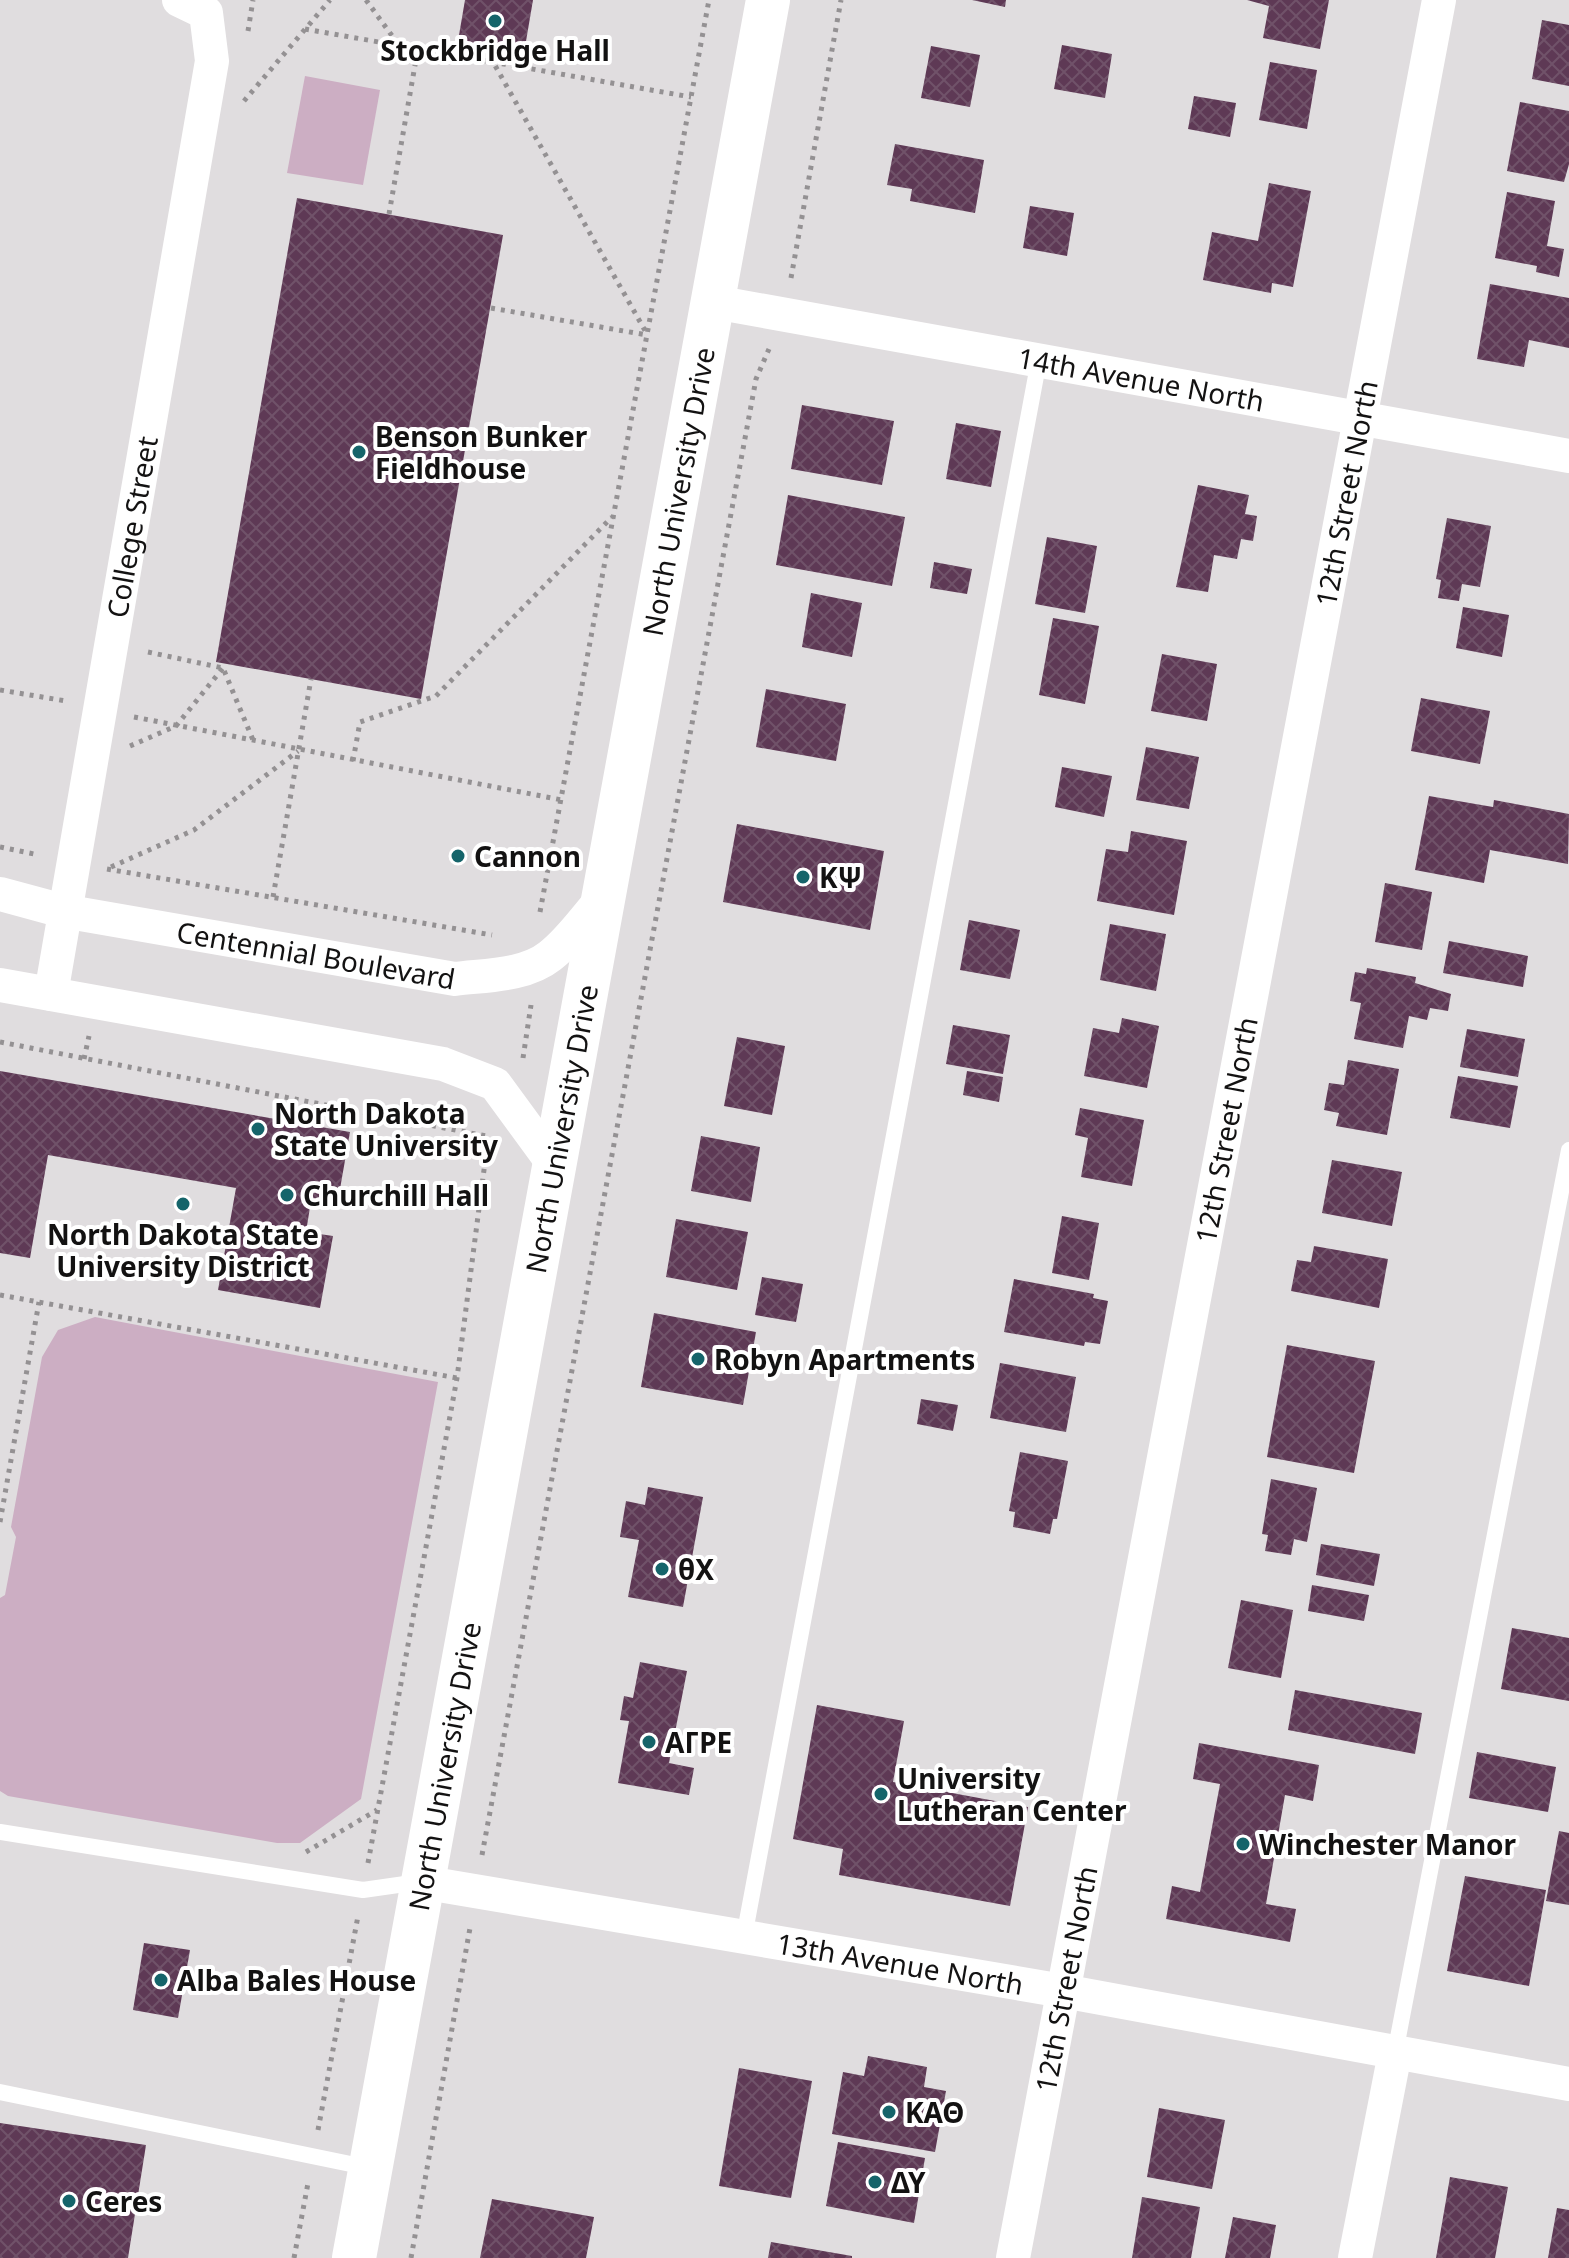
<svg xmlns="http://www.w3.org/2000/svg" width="1569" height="2258" font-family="'Noto Sans',sans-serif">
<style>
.grass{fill:#ccaec3}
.building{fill:url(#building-cross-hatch)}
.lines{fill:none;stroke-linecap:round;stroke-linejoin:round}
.path{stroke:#949193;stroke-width:5;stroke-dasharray:4 6;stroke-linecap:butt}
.lane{stroke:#fff;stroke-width:16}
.street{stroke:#fff;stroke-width:34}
.primary{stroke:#fff;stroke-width:44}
.poi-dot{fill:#15646a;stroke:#fff;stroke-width:3}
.labels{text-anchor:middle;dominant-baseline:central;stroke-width:8;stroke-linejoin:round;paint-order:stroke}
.poi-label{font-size:28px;font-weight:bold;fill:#131212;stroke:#fff;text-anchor:start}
.street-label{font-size:28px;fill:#131212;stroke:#fff}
</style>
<defs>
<pattern id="building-cross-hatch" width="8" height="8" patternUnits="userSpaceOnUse" patternTransform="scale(2)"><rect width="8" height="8" fill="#5e3955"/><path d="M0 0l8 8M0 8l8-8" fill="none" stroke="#705269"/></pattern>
</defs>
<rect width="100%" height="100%" fill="#e0dddf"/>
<g class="grass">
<polygon points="305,76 380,90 363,185 287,173"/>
<polygon points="95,1317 438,1382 361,1799 300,1843 277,1843 8,1796 0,1791 0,1598 5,1595 16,1537 11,1527 42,1357 58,1330"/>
</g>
<g class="building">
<polygon points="465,0 533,0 524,53 458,41"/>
<polygon points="972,0 1006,0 1005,7"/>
<polygon points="1247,0 1329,0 1320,49 1263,38 1269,6"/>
<polygon points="1542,20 1569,25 1569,86 1532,79"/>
<polygon points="1062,45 1112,54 1105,98 1054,89"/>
<polygon points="931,46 980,55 970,107 921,98"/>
<polygon points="1270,62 1317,70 1307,129 1259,120"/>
<polygon points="1194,96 1236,103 1230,137 1188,129"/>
<polygon points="1520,102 1569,111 1569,164 1564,182 1507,171"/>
<polygon points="895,144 984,160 975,213 910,201 912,189 887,185"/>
<polygon points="1269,183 1311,191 1293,287 1272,283 1271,293 1203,280 1212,232 1258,241"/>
<polygon points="1507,192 1555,201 1547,246 1564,249 1559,277 1536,272 1537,266 1495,258"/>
<polygon points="297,198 503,235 421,699 216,662"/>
<polygon points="1030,206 1074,213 1067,256 1023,248"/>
<polygon points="1490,284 1569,298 1569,348 1529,340 1524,367 1477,359"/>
<polygon points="802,405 894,421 882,485 791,469"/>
<polygon points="956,423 1001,431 991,487 946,479"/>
<polygon points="1198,485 1249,495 1245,514 1257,516 1253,541 1241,539 1237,559 1214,555 1208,592 1176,587"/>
<polygon points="788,495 905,517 892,586 776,565"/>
<polygon points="1447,518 1491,526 1480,587 1462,584 1459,601 1438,598 1441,580 1436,579"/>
<polygon points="1047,537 1097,546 1085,613 1035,604"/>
<polygon points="934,562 972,569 967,594 930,588"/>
<polygon points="811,593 862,603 852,657 802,647"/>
<polygon points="1463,607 1509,615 1502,657 1456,648"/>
<polygon points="1053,618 1099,626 1085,704 1039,695"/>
<polygon points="1162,654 1217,664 1207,721 1151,711"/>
<polygon points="766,689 846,704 836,761 756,747"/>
<polygon points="1421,698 1490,711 1480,764 1411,751"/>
<polygon points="1146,747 1199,757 1189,809 1136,800"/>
<polygon points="1062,767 1112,776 1104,817 1055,807"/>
<polygon points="1429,796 1493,807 1494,800 1569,814 1568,864 1490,850 1484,883 1415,870"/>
<polygon points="737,824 884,851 870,930 723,902"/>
<polygon points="1131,831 1187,841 1174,915 1097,901 1106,849 1128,852"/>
<polygon points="1385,883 1432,892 1422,950 1375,942"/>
<polygon points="969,920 1020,930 1010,979 960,970"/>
<polygon points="1110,924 1166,934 1156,991 1100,980"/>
<polygon points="1449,941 1528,956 1523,987 1443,973"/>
<polygon points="1367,968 1416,977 1415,983 1451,994 1448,1011 1430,1008 1427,1020 1409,1016 1403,1048 1354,1039 1361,1003 1350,1001 1355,972 1366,974"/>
<polygon points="1122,1018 1159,1026 1147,1088 1084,1076 1093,1028 1119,1033"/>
<polygon points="953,1025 1010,1035 1003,1074 946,1064"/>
<polygon points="1467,1029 1525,1039 1518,1077 1460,1067"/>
<polygon points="737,1037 785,1046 772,1115 724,1106"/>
<polygon points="1348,1060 1399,1069 1387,1135 1336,1126 1339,1113 1324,1110 1329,1083 1344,1085"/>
<polygon points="0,1071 350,1132 337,1206 311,1201 306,1232 333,1236 320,1308 218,1290 236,1188 48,1155 30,1258 0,1253"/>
<polygon points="967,1071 1003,1077 999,1102 963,1095"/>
<polygon points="1458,1076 1518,1086 1510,1128 1450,1118"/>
<polygon points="1080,1108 1144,1120 1132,1186 1081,1177 1088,1138 1075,1135"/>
<polygon points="701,1136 760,1147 751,1202 691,1191"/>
<polygon points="1332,1160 1402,1172 1392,1226 1322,1213"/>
<polygon points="1062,1216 1099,1223 1089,1280 1052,1273"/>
<polygon points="676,1219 748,1232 737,1290 666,1277"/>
<polygon points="1314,1246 1388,1259 1379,1308 1291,1291 1297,1260 1311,1262"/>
<polygon points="762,1277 803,1284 796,1322 755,1315"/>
<polygon points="1014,1279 1094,1294 1093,1298 1108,1301 1100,1344 1085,1342 1084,1346 1004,1332"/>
<polygon points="654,1313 756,1332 743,1405 641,1387"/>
<polygon points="1287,1345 1375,1361 1354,1473 1267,1457"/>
<polygon points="1000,1363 1076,1377 1066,1432 990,1418"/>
<polygon points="921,1399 958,1405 953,1431 917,1424"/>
<polygon points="1020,1452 1068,1461 1057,1519 1053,1519 1050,1534 1013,1527 1015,1512 1009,1511"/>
<polygon points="1271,1479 1317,1488 1307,1542 1294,1539 1291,1555 1265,1551 1268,1535 1262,1534"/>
<polygon points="648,1487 703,1497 683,1607 628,1597 639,1540 620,1537 626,1501 645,1505"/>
<polygon points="1321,1544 1380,1554 1374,1586 1316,1575"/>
<polygon points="1312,1585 1369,1595 1364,1621 1308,1611"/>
<polygon points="1241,1600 1293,1610 1281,1678 1228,1668"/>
<polygon points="1512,1628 1569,1638 1569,1701 1501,1689"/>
<polygon points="640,1662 687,1671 669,1763 694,1768 689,1795 618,1783 629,1721 620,1720 624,1696 633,1698"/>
<polygon points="1295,1690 1422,1713 1415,1754 1288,1730"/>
<polygon points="817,1705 904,1721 893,1782 1028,1807 1010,1906 839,1875 843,1849 793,1839"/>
<polygon points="1199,1743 1319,1765 1313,1801 1285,1795 1266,1904 1296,1909 1290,1942 1166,1919 1172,1886 1200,1892 1220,1784 1193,1779"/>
<polygon points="1477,1752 1556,1767 1548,1812 1469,1798"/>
<polygon points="1559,1831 1569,1833 1569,1905 1546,1901"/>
<polygon points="1465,1876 1546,1890 1529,1986 1447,1971"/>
<polygon points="144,1943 190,1950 178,2018 133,2010"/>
<polygon points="868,2056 927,2067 924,2087 946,2091 935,2152 832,2134 843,2072 864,2076"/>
<polygon points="739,2068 812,2081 791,2198 719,2186"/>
<polygon points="1159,2108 1225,2120 1212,2189 1147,2177"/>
<polygon points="0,2123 146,2145 128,2258 0,2258"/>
<polygon points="838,2142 925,2158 914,2223 826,2206"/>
<polygon points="1450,2177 1508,2187 1495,2258 1436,2258"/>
<polygon points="1142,2197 1200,2207 1191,2258 1132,2258"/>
<polygon points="492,2199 594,2217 586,2258 480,2258"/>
<polygon points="1557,2208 1569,2210 1569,2258 1548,2258"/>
<polygon points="1233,2217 1276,2225 1270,2258 1225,2258"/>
<polygon points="771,2242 852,2256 852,2258 768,2258"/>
</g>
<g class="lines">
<g class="path">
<polyline points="366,0 398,44"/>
<polyline points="305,29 691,97"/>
<polyline points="248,31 253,0"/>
<polyline points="490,47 493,62 647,334"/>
<polyline points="244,101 330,0"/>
<polyline points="389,214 418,48"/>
<polyline points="791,278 841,0"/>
<polyline points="491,308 647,335"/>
<polyline points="148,652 223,668 253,740"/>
<polyline points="0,690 66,701"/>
<polyline points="134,717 562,800"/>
<polyline points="130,746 176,726 223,668"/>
<polyline points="353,761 360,722 436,696 612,517"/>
<polyline points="0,847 39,855"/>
<polyline points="111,867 194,830 298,751"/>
<polyline points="107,869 492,935"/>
<polyline points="273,897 311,679"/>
<polyline points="540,912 709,0"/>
<polyline points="0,1042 486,1136"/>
<polyline points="523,1058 531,1005"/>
<polyline points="84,1059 89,1036"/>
<polyline points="0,1295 457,1378"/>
<polyline points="0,1522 39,1302"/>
<polyline points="306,1852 377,1810"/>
<polyline points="482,1855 756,379 769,349"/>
<polyline points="368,1863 457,1378 488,1139"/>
<polyline points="318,2130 358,1916"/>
<polyline points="294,2258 308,2183"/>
<polyline points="411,2258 470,1928"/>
</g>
<g class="lane">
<polyline points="0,1832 363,1890 419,1882"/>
<polyline points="744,1937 1039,360"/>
<polyline points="1395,2053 1569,1150"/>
<polyline points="0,2092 370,2168"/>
</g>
<g class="street">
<path id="s1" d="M 714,302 L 1569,456"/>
<path id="s2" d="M 0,894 L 63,911 L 455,979 C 485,975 525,976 550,956 C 571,940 587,915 605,896"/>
<polyline points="0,985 443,1064 495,1084 555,1166"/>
<path id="s3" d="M 51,994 L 212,61 L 206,13 L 179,0"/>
<path id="s4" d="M 421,1882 L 1063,1991 L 1569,2084"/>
<path id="s5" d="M 1013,2258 L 1439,0"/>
<polyline points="1355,2258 1395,2053"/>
</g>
<path class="primary" id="s6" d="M 354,2258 L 768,0"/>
</g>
<g class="poi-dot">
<circle cx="495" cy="21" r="8"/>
<circle cx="359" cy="452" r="8"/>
<circle cx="458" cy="856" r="8"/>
<circle cx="803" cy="877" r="8"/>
<circle cx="258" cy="1129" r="8"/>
<circle cx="287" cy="1195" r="8"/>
<circle cx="183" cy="1204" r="8"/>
<circle cx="698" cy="1359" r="8"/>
<circle cx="662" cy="1569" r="8"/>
<circle cx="649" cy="1742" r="8"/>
<circle cx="881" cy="1794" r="8"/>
<circle cx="1243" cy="1844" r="8"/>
<circle cx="161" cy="1980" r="8"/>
<circle cx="889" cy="2112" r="8"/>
<circle cx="875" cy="2182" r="8"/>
<circle cx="69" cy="2201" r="8"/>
</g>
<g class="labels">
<g class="poi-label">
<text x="495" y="50" text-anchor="middle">Stockbridge Hall</text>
<text x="375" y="436">Benson Bunker<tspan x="375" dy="32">Fieldhouse</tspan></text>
<text x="474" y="856">Cannon</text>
<text x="819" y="877">ΚΨ</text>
<text x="274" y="1113">North Dakota<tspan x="274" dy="32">State University</tspan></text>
<text x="303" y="1195">Churchill Hall</text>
<text x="183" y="1234" text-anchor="middle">North Dakota State<tspan x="183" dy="32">University District</tspan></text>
<text x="714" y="1359">Robyn Apartments</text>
<text x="678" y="1569">θΧ</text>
<text x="665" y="1742">ΑΓΡΕ</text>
<text x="897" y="1778">University<tspan x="897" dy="32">Lutheran Center</tspan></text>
<text x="1259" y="1844">Winchester Manor</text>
<text x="177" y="1980">Alba Bales House</text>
<text x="905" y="2112">ΚΑΘ</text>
<text x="891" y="2182">ΔΥ</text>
<text x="85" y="2201">Ceres</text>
</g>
<g class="street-label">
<text stroke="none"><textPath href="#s1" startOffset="434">14th Avenue North</textPath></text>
<text stroke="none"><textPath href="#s6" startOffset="1796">North University Drive</textPath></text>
<text stroke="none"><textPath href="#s5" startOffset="1796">12th Street North</textPath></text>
<text stroke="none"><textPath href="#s3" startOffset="474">College Street</textPath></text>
<text stroke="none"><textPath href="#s2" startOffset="322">Centennial Boulevard</textPath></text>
<text stroke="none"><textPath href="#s6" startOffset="1148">North University Drive</textPath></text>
<text stroke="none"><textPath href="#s5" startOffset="1148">12th Street North</textPath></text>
<text stroke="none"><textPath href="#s6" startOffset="500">North University Drive</textPath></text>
<text stroke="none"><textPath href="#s4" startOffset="486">13th Avenue North</textPath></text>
<text stroke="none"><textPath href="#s5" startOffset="284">12th Street North</textPath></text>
</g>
</g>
</svg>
